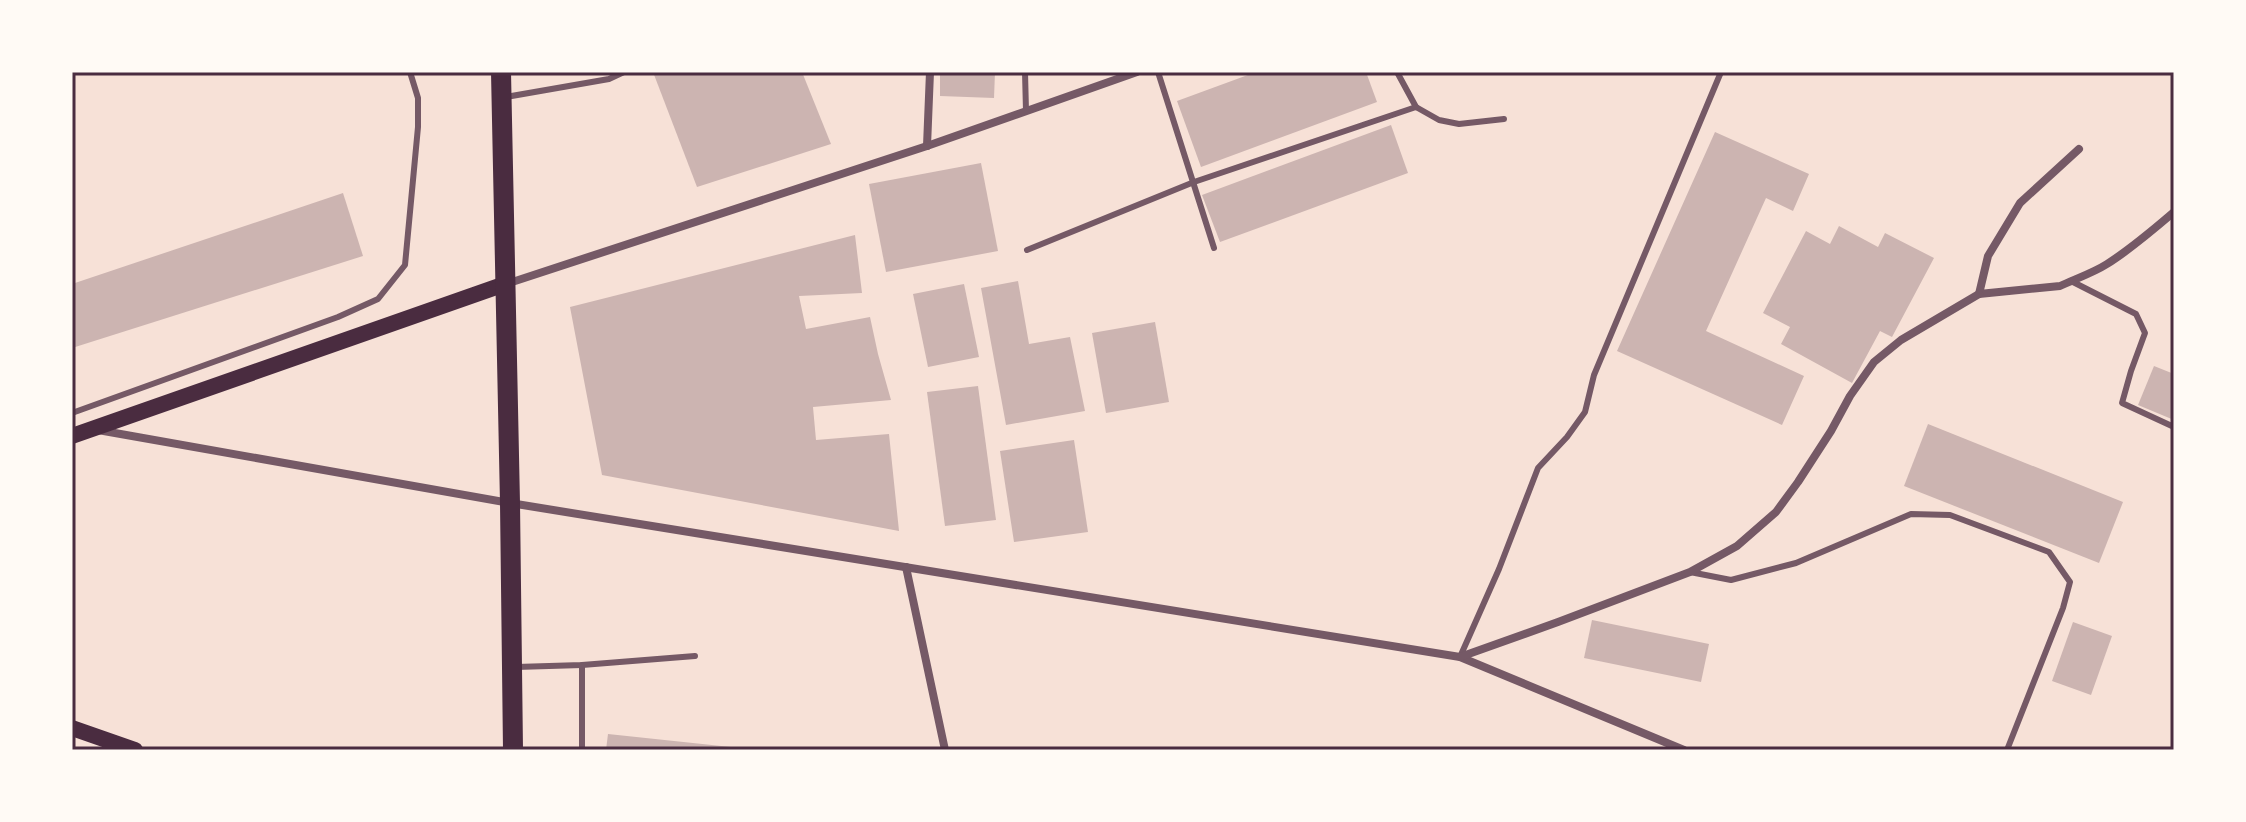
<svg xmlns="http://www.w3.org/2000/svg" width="2246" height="822" font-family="'DejaVu Sans',sans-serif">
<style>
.building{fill:#ccb4b1}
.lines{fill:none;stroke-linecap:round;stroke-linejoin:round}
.service{stroke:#755966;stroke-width:6}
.minor{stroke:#755966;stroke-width:8}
.secondary{stroke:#4a2c40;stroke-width:16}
.primary{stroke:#4a2c40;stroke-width:20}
.neatline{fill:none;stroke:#4a2c40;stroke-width:3}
</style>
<rect width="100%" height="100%" fill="#f7e1d7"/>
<g class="building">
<polygon points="653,72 802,72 831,144 697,187"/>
<polygon points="940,72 995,72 994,98 940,96"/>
<polygon points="1256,72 1366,72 1377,102 1201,167 1177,101"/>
<polygon points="1391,125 1408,173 1220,242 1202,195"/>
<polygon points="1715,132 1809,174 1793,211 1766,198 1706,331 1804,376 1782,425 1617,351"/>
<polygon points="981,163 998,251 886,272 869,184"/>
<polygon points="343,193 363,256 72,348 72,284"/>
<polygon points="1839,226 1878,247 1885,233 1934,258 1892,337 1880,331 1852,383 1781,344 1790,327 1763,313 1806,231 1830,244"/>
<polygon points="855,235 862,293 799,296 806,329 870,317 878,354 891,400 813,407 816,440 889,434 899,531 602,475 570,307"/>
<polygon points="1018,281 1029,344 1070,337 1085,411 1006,425 981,288"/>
<polygon points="964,284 979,357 928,367 913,294"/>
<polygon points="1155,322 1169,402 1106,413 1092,333"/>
<polygon points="2154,366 2174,374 2174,420 2138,405"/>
<polygon points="978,386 996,520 945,526 927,392"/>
<polygon points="1928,424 2123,502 2099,563 1904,486"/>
<polygon points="1074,440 1088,532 1014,542 1000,451"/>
<polygon points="1592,620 1709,644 1701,682 1584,658"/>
<polygon points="2073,622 2112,636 2091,695 2052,681"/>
<polygon points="608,734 740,748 740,750 606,750"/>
</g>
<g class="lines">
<g class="service">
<polyline points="1025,72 1026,111"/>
<polyline points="1158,72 1214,248"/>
<polyline points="1397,72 1416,107"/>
<polyline points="506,97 609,79 624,72"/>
<polyline points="1027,250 1194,182 1416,107 1439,120 1459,124 1504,119"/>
<polyline points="2071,281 2136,314 2145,333 2131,371 2122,403 2174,427"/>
<polyline points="72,413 338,317 378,299 405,265 418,127 418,98 410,72"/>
<polyline points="1690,572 1731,580 1796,563 1911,514 1950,515 2049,552 2070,582 2063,608 2007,750"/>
<polyline points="1460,657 1499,569 1538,468 1567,437 1585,412 1594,375 1721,72"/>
<polyline points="582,665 582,750"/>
<polyline points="516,667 582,665 695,656"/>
</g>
<g class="minor">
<polyline points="927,146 930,72"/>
<path d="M 2079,149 L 2020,203 L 1988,256 L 1979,294 L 2060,286 C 2075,279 2093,273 2107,264 C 2131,249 2153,230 2174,212"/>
<polyline points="506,284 927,146 1137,72"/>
<polyline points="98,430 510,503 1460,657 1684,750"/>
<polyline points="906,567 945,750"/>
<polyline points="1460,657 1558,622 1690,572 1737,546 1776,512 1798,482 1831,431 1850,396 1874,362 1901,340 1979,294"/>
</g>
<g class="secondary">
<polyline points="72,436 505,284"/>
<polyline points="72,728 135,750"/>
</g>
<polyline class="primary" points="501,72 510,503 513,750"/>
</g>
<rect width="2246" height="822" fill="none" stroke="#fffaf5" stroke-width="148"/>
<rect x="74" y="74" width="2098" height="674" class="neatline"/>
</svg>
